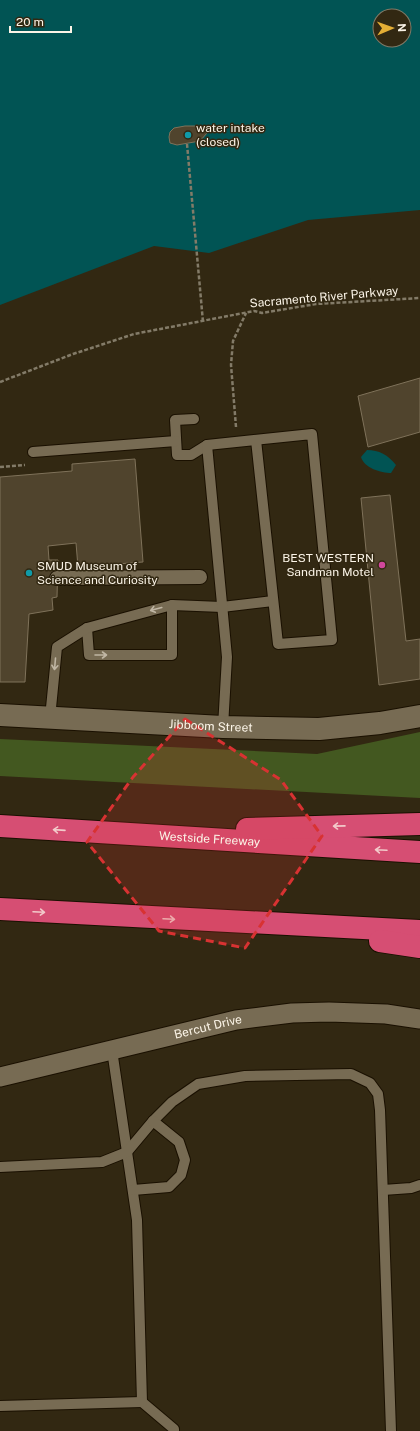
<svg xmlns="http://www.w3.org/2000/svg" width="420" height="1431" font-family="'Public Sans',sans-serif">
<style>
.green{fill:#435820}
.water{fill:#015454;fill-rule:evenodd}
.building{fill:#50442d;stroke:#7f725a}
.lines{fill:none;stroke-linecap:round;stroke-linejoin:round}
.service-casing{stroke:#1a1000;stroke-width:12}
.pedestrian-casing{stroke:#1a1000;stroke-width:16}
.minor-casing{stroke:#1a1000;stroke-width:21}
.tertiary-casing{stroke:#1a1000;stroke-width:24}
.motorway-casing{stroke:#1a1000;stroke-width:24}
.path{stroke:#837b68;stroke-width:2.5;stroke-dasharray:4 2;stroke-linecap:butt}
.service{stroke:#776b53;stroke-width:10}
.pedestrian{stroke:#776b53;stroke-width:14}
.minor{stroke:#776b53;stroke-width:19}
.tertiary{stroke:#776b53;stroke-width:22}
.motorway{stroke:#d64e73;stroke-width:22}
.oneway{stroke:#c0b6a4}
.oneway2{stroke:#f2caca}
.marked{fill:#d83232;fill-opacity:0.2;stroke:#d83232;stroke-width:3;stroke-dasharray:8 5;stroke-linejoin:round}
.culture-dot{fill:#0f9aa8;stroke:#322812;stroke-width:1.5}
.hotel-dot{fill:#d1479c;stroke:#322812;stroke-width:1.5}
.labels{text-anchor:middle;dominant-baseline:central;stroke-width:3;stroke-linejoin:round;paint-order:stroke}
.poi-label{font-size:12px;fill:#fbf4e7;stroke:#322812;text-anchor:start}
.street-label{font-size:12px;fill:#fbf4e7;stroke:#322812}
</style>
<rect width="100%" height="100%" fill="#322812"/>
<polygon class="green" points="420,732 420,798 0,776 0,739 317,754"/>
<g class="water">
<path d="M 0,0 L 420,0 L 420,210 L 308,220 L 209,253 L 154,246 L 0,305 ZM 380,16 L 404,16 L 404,40 L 380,40 Z"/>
<path d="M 367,450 C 379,450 388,455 396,465 L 391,473 C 381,473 364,468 361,457 Z"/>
</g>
<g class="building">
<polygon points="185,126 197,126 207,133 200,141 177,145 170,143 169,137 170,132 174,128"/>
<polygon points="420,378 420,432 368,447 358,396"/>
<polygon points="135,459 143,562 78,567 76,543 48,546 49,560 58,560 57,597 52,598 53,610 29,614 25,682 0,682 0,477 72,471 72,464"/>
<polygon points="390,495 406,641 420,639 420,679 379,685 361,498"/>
</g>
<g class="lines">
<defs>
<g id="service">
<polyline points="194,419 175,420 177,455 191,455 207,445"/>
<polyline points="33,452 176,441"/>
<polyline points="87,628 89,655 172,655 172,605"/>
<polyline points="50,718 57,647 87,628 172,605 222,607 273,601"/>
<polyline points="223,727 227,657 207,445 312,434 332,640 278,644 256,440"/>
<polyline points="112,1050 137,1220 142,1402 174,1429 174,1431"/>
<polyline points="0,1167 102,1162 127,1152 153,1121 172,1102 198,1084 245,1076 351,1074 370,1083 378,1094 380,1110 391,1431"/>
<polyline points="133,1190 169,1187 181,1175 185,1160 179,1142 153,1121"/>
<polyline points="383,1190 411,1188 420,1185"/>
<polyline points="0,1406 142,1402"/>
</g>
<polyline id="pedestrian" points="57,578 200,577"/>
<g id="minor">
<path id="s1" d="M 0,1077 L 236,1020 L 292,1013 L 329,1012 L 386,1014 L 420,1019"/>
</g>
<g id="tertiary">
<path id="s2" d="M 0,715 L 223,727 L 319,729 L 380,723 L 420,716"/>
</g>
<g id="motorway">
<path id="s3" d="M 0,826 L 420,852"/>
<polyline points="247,829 420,824"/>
<polyline points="0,909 420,931"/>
<polyline points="380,941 420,947"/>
</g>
</defs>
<use href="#service" class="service-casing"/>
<use href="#pedestrian" class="pedestrian-casing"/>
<use href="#minor" class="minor-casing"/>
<use href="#tertiary" class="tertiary-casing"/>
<use href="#motorway" class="motorway-casing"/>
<g class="path">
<polyline points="187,144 203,322"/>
<polyline points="0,382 73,354 134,334 254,311 262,313 316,304 420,298"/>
<polyline points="236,427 231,365 233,341 246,313"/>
<polyline points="0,467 25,465"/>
</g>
<use href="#service" class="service"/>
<use href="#pedestrian" class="pedestrian"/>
<use href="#minor" class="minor"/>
<use href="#tertiary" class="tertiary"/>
<use href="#motorway" class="motorway"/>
</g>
<defs><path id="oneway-shaft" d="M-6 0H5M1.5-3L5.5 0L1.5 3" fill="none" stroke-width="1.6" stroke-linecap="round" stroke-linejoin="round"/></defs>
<g class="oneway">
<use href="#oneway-shaft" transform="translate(156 609) rotate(165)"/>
<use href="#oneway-shaft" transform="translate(101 655)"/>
<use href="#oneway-shaft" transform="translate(55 664) rotate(95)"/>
</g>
<g class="oneway2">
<use href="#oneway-shaft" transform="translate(339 826) rotate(179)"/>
<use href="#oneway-shaft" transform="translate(59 830) rotate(-176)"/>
<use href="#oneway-shaft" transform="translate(381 850) rotate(-177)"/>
<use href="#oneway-shaft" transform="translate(39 912) rotate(3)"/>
<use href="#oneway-shaft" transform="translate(169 919) rotate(3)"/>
</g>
<path class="marked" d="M 185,719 L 281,780 L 322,836 L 245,948 L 159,931 L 87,842 L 133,777 Z"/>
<g class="culture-dot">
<circle cx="188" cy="135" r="4"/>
<circle cx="29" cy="573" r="4"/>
</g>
<circle class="hotel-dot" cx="382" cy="565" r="4"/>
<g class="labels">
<g class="poi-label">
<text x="196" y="128">water intake<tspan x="196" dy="14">(closed)</tspan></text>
<text x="374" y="558" text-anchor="end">BEST WESTERN<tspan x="374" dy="14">Sandman Motel</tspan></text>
<text x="37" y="566">SMUD Museum of<tspan x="37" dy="14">Science and Curiosity</tspan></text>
</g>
<g class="street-label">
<text transform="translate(324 297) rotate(-5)">Sacramento River Parkway</text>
<text stroke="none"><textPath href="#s2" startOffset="211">Jibboom Street</textPath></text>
<text stroke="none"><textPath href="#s3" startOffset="210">Westside Freeway</textPath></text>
<text stroke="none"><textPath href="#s1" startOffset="214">Bercut Drive</textPath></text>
</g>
</g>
<g transform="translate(392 28) rotate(88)"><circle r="19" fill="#322812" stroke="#827a67"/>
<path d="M0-3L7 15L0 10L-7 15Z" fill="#e4ae35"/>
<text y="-6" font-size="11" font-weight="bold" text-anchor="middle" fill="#fbf4e7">N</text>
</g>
<path d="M10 26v6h61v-6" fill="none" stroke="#fbf4e7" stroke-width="2"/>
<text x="16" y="26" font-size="12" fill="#fbf4e7" stroke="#322812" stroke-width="3" paint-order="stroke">20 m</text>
</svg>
